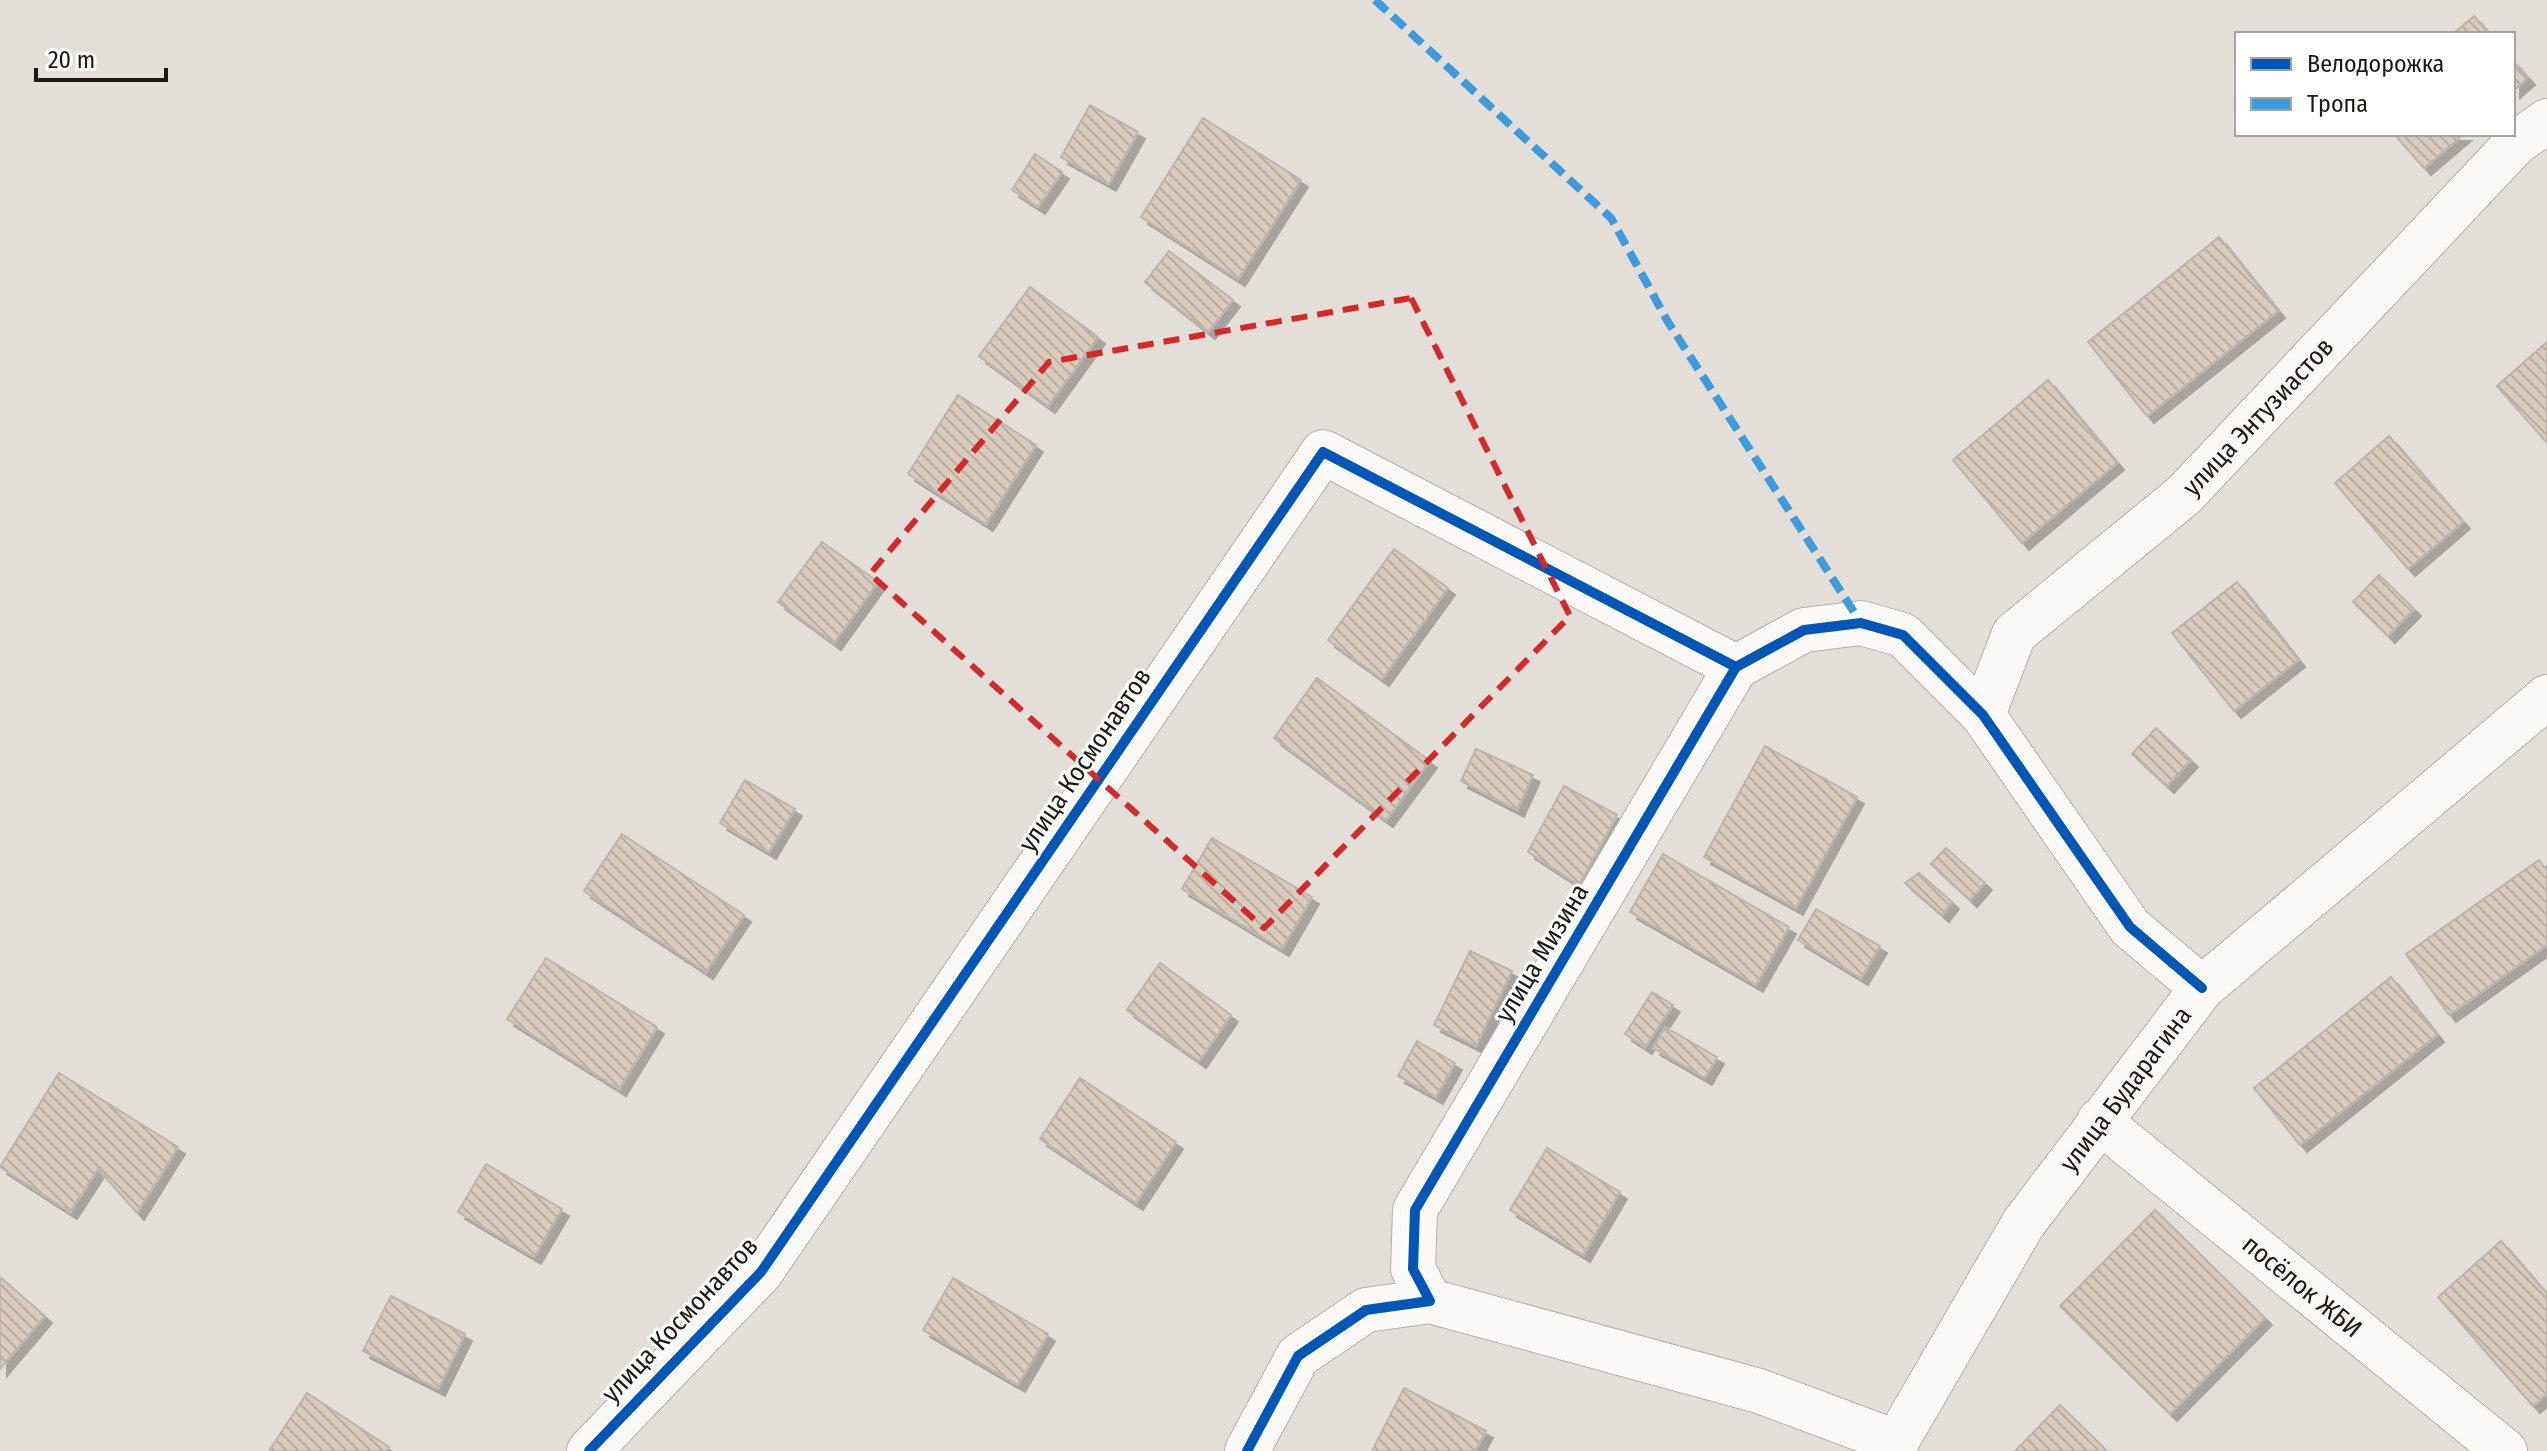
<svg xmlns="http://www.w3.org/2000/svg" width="2547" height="1451" font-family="'Fira Sans Condensed',sans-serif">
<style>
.building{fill:url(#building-back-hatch);stroke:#bab5af;stroke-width:2;filter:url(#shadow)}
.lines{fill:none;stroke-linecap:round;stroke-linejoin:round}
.minor-casing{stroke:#b5b0ab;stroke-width:46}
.minor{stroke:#fbfaf9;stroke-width:44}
.quiet{stroke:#3c9ade;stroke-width:8;stroke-dasharray:16 8;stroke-linecap:butt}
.cycleway-casing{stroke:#fff;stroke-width:15}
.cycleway{stroke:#0057b8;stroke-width:10}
.marked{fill:none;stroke:#d62828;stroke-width:6;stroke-dasharray:16 10;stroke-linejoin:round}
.labels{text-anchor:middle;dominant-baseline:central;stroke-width:6;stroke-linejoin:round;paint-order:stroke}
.street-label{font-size:26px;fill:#1c1813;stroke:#fff}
</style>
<defs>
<pattern id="building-back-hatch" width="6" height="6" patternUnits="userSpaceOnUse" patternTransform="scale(2)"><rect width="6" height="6" fill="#daccbc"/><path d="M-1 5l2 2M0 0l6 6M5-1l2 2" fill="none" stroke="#baaea1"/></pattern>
<filter id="shadow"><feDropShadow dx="7" dy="7" stdDeviation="0" flood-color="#0004"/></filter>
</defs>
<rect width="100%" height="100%" fill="#e4ded8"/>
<g class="building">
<polygon points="2474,16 2489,34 2453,34"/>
<polygon points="2513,61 2528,78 2513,91"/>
<polygon points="1090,105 1138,132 1109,184 1061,157"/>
<polygon points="1203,118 1301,180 1238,279 1141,217"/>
<polygon points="2394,134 2464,134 2424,168"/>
<polygon points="1035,154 1062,172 1038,207 1012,190"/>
<polygon points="2219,237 2278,311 2147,416 2088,342"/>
<polygon points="1169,251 1233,300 1208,332 1145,282"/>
<polygon points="1030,287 1098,337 1048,406 979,356"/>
<polygon points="2547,342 2547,443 2497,386"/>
<polygon points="2048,380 2117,463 2022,543 1953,460"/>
<polygon points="958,395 1036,445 986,524 908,474"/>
<polygon points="2389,436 2463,522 2408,569 2335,483"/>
<polygon points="822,542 878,582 834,643 778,602"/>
<polygon points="1394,549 1448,588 1382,679 1328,640"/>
<polygon points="2379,575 2414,609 2388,636 2353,602"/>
<polygon points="2237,582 2298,660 2234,711 2172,633"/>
<polygon points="1317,678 1430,761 1386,820 1274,738"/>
<polygon points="2156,728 2191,760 2167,786 2132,754"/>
<polygon points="1765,746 1857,797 1796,908 1704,857"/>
<polygon points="1476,749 1533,775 1517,810 1461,781"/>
<polygon points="745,780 795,809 769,852 720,823"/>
<polygon points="1564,786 1617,815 1579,885 1528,852"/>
<polygon points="622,834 744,915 706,972 584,891"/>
<polygon points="1212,838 1312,897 1282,949 1182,889"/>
<polygon points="1946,848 1985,883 1970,900 1931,864"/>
<polygon points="1663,854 1789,927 1756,985 1630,912"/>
<polygon points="2539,860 2547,871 2547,945 2449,1015 2406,954"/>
<polygon points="1919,873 1952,902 1942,915 1905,883"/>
<polygon points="1816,909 1880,946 1861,978 1798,940"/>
<polygon points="1470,951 1512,971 1476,1046 1434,1025"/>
<polygon points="546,958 657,1027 619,1089 507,1019"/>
<polygon points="1160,963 1231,1015 1199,1061 1127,1010"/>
<polygon points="2391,977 2437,1035 2300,1145 2254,1088"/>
<polygon points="1652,992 1673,1005 1645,1047 1625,1034"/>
<polygon points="1665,1027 1717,1057 1705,1078 1653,1048"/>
<polygon points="1417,1041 1455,1063 1436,1097 1398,1076"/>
<polygon points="59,1073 178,1147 137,1213 98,1169 70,1212 0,1167"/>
<polygon points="1080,1078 1176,1142 1136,1203 1040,1139"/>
<polygon points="1547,1148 1620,1192 1583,1255 1510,1210"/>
<polygon points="486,1164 562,1209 534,1257 458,1212"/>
<polygon points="2155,1210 2265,1318 2170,1414 2060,1306"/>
<polygon points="2501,1241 2547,1294 2547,1394 2533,1406 2438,1297"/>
<polygon points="0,1277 45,1316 0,1369"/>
<polygon points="953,1278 1048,1334 1018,1385 923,1330"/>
<polygon points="391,1296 465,1334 438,1389 363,1351"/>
<polygon points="1404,1388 1486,1431 1475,1451 1372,1451"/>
<polygon points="307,1393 389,1447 386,1451 269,1451"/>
<polygon points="2060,1405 2107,1451 2015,1451"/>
</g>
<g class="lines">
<defs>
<g id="minor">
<path id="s1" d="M 1983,715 L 2014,634 L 2184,495 L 2516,143 L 2547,121"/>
<path id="s2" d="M 2099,1121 L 2505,1451"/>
<polyline points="1430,1301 1759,1391 1896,1442"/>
<polyline points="589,1451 761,1272 1323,452 1736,667"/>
<polyline points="1247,1451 1298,1356 1366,1310 1430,1301 1413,1269 1415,1210 1736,667 1804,630 1861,623 1903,635 1983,715 2130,927 2202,988"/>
<path id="s3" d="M 1891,1451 L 2023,1224 L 2202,988 L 2547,697"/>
</g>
</defs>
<use href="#minor" class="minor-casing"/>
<use href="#minor" class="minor"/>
<polyline class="quiet" points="1375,0 1611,218 1668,322 1861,623"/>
<defs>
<g id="cycleway">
<polyline points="589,1451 761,1272 1323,452 1736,667"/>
<polyline points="1247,1451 1298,1356 1366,1310 1430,1301 1413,1269 1415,1210 1736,667 1804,630 1861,623 1903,635 1983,715 2130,927 2202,988"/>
</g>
</defs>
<use href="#cycleway" class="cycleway-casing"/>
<use href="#cycleway" class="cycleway"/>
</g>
<path class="marked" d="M 1411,298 L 1570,616 L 1264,928 L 870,574 L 1049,362 Z"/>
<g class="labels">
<g class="street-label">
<text stroke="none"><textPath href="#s1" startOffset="414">улица Энтузиастов</textPath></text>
<text transform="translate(1085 760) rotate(-56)">улица Космонавтов</text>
<text transform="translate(1542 953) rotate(-59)">улица Мизина</text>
<text stroke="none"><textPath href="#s3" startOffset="432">улица Бударагина</textPath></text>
<text stroke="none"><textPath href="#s2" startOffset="262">посёлок ЖБИ</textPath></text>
<text transform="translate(680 1320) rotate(-47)">улица Космонавтов</text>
</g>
</g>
<rect x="2235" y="32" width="280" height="104" fill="#ffffff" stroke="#a4a3a1" stroke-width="2"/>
<rect x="2251" y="58" width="40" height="12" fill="#0057b8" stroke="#a4a3a1" stroke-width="2"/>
<text x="2307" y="72" font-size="24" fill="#1c1813">Велодорожка</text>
<rect x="2251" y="98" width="40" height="12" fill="#3c9ade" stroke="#a4a3a1" stroke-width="2"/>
<text x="2307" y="112" font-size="24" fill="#1c1813">Тропа</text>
<path d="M36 68v12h130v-12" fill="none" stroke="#1c1813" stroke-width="4"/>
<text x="48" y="68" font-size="24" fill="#1c1813" stroke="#ffffff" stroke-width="6" paint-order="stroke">20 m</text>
</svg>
